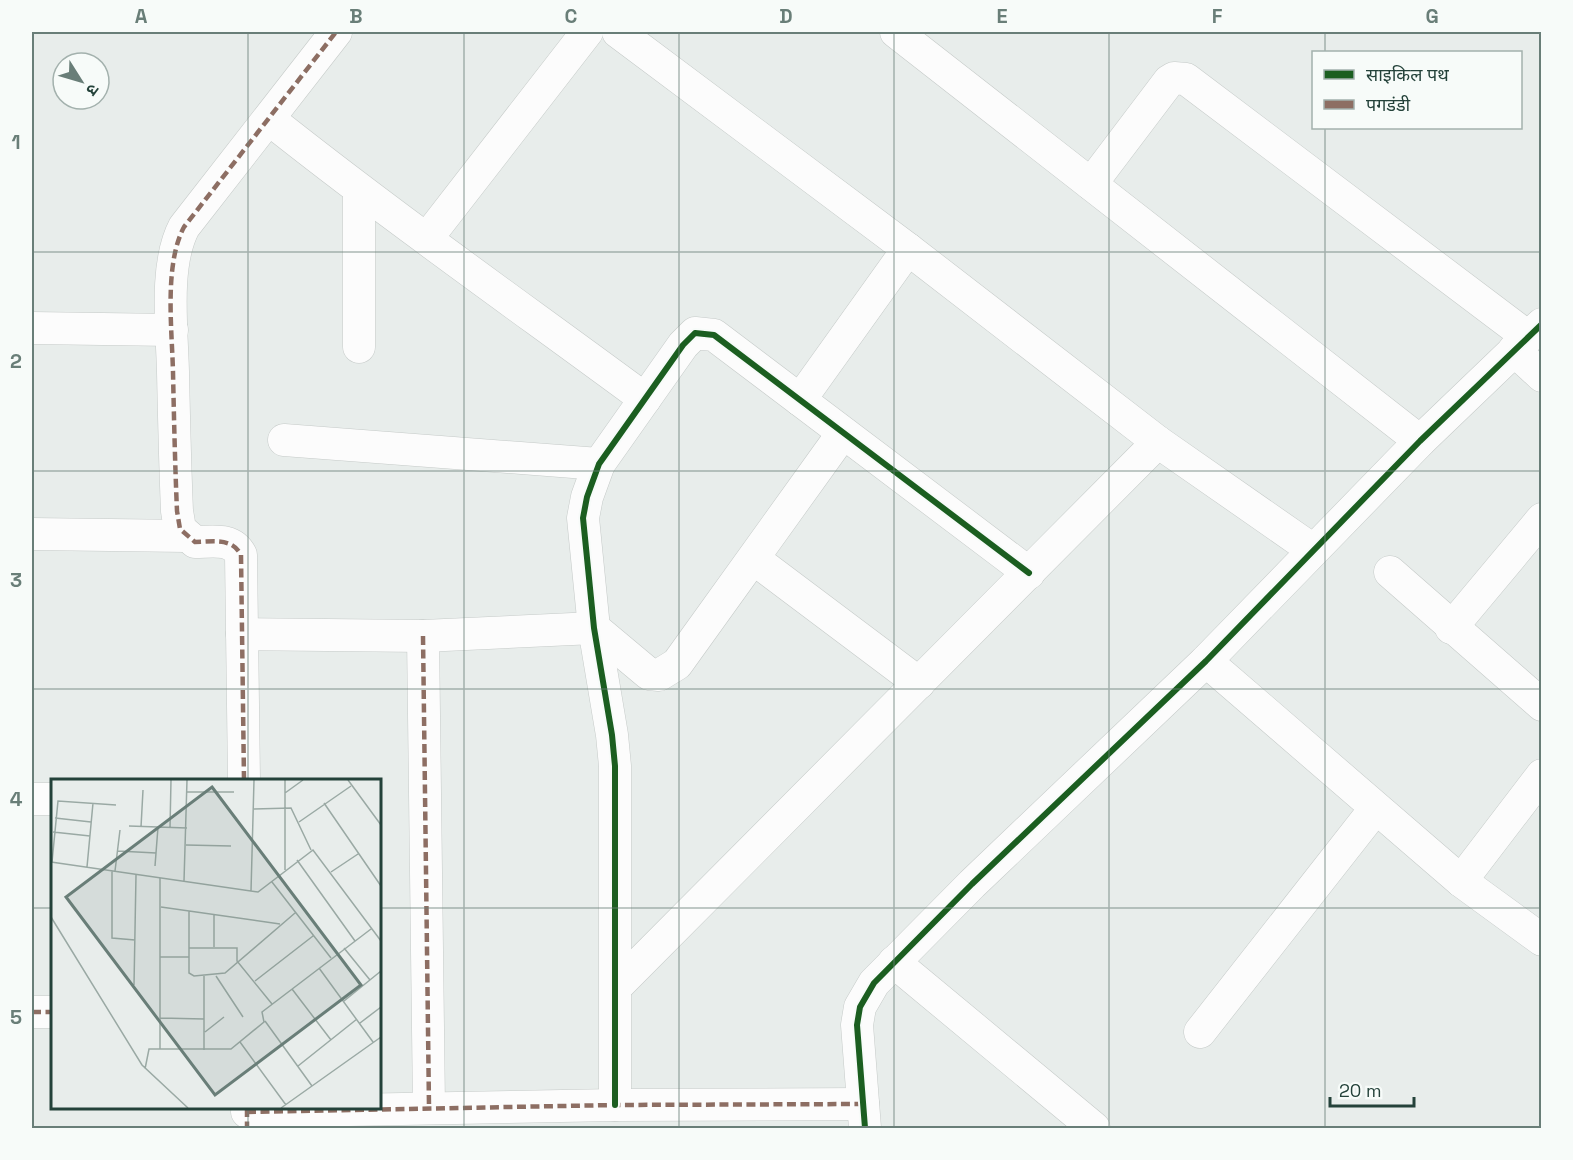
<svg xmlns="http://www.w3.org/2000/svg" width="1573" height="1160" font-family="'Space Grotesk','Noto Sans Devanagari',sans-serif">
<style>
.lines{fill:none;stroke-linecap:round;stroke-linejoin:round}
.minor-casing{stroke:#c5cac8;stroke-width:33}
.minor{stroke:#fcfcfc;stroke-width:32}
.quiet{stroke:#8d6e63;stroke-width:4.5;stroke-dasharray:9 4.5;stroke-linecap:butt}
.cycleway-casing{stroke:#f7fbf9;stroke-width:10}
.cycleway{stroke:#1b5e20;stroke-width:6}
.grid{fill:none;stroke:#697e78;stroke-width:1.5;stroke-opacity:0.55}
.inset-road{fill:none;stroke:#9aa9a4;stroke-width:1.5}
.view{fill:#697e78;fill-opacity:0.15;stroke:#697e78;stroke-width:3}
.inset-edge{fill:none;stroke:#24423a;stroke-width:3}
.neatline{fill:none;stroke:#697e78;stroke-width:2}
.grid-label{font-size:20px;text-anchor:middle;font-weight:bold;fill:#697e78}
</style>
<rect width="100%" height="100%" fill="#e8edeb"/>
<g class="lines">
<defs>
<g id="minor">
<polyline points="618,32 908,249 1158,442 1313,550"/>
<polyline points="896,32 1420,441"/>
<path d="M 269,119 C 391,216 519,306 645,399"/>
<polyline points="1091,184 1169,81 1174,78 1186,79 1528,337"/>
<polyline points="359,190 359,347"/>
<polyline points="428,237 587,32"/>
<polyline points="32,328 172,330"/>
<polyline points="1514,350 1542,376"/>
<polyline points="800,400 908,249"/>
<polyline points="284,440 599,464"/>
<polyline points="32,534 187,536"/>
<polyline points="754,559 919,683"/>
<polyline points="1390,572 1542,705"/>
<polyline points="1451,628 1542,519"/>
<polyline points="242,634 423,636 594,628 649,674 659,675 677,664 843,433"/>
<polyline points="423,636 429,1107"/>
<polyline points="1206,661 1461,881 1542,940"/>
<path d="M 244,780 L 241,555 C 232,537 212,542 195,542 L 180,529 L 177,511 C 175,465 174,419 173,372 C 172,329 164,265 184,227 L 336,32"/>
<polyline points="32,799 52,799"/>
<polyline points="1461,881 1542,775"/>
<polyline points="894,962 1094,1128"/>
<polyline points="617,986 1158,442"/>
<polyline points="32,1012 52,1012"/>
<polyline points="1200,1032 1375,809"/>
<polyline points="615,1105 615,766 612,735 594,628 583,518 587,497 599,464 683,345 695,333 714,335 1029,573"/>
<polyline points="247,1112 615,1105 863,1104"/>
<polyline points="865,1128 857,1025 860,1007 874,983 972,884 1206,661 1420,441 1542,324"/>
</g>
</defs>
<use href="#minor" class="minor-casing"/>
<use href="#minor" class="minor"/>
<g class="quiet">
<polyline points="423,636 429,1107"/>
<path d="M 244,780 L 241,555 C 232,537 212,542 195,542 L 180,529 L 177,511 C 175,465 174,419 173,372 C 172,329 164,265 184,227 L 336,32"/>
<polyline points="32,1012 52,1012"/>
<polyline points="247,1108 247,1128"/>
<polyline points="247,1112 615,1105 863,1104"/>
</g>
<defs>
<g id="cycleway">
<polyline points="615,1105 615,766 612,735 594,628 583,518 587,497 599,464 683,345 695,333 714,335 1029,573"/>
<polyline points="865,1128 857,1025 860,1007 874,983 972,884 1206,661 1420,441 1542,324"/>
</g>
</defs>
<use href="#cycleway" class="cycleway-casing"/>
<use href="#cycleway" class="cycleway"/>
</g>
<path class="grid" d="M 248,32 L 248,780M 464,32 L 464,1128M 679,32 L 679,1128M 894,32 L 894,1128M 1109,32 L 1109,1128M 1325,32 L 1325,52M 1325,128 L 1325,1128M 32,252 L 1542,252M 32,471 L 1542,471M 32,689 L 1542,689M 32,908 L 52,908M 380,908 L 1542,908M 248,1108 L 248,1128"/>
<g transform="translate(51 779)">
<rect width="330" height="330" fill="#e8edeb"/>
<path class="inset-road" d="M 234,1 L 234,91M 297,1 L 330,46M 136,13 L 183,13M 234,14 L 252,1M 273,24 L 330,107M 203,30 L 240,29 L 260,71M 4,39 L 40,43M 248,43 L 300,7M 78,47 L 136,49M 90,48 L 92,11M 119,49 L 120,1M 2,53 L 39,57M 135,66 L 180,67M 67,72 L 105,74M 246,81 L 304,162M 0,83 L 207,113 L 262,71 L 330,162M 1,83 L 7,22 L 65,26M 104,87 L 107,48M 36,88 L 42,24M 61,92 L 61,159 L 84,161M 64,92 L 69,51M 280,93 L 307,75M 109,99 L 109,270M 133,102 L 136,1M 221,103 L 280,179M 200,112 L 203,1M 110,128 L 229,145M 138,132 L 138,194 L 143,197 L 174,194 L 244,134M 163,136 L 163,168M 0,138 L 91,286 L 137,329M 138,169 L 186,169 L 186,182 L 221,225M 293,169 L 319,201M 109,178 L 138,178M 268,189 L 322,263M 153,197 L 153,271M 165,197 L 192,238M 204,202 L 262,157M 83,206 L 85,96M 241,210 L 280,261M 293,222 L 330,192M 109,239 L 153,240M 214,242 L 261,307M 309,244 L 330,228M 154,253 L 173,238M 189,263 L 235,326M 247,287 L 306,240M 94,290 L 98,270 L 180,270 L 213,243 L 211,233 L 320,150M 230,329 L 330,258"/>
<path class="view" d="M 161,8 L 310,206 L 164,316 L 15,118 Z"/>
<rect width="330" height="330" class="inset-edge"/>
</g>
<rect width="1573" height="1160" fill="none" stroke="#f7fbf9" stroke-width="66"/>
<rect x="1312" y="51" width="210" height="78" fill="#f7fbf9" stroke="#a3b1ad" stroke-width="1.5"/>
<rect x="1324" y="70" width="30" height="9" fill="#1b5e20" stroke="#a3b1ad" stroke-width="1.5"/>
<text x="1366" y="81" font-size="18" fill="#24423a">साइकिल पथ</text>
<rect x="1324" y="100" width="30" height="9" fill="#8d6e63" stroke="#a3b1ad" stroke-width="1.5"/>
<text x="1366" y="111" font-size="18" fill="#24423a">पगडंडी</text>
<g transform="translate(81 81) rotate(127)"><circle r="28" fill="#f7fbf9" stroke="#a3b1ad" stroke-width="1.5"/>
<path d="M0-4.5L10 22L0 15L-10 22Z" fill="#697e78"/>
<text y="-9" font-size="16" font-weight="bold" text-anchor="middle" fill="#24423a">उ</text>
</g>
<path d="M1330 1097v9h84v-9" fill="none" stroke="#24423a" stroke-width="3"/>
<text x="1339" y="1097" font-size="18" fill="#24423a" stroke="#f7fbf9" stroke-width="4.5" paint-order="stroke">20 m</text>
<rect x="33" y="33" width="1507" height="1094" class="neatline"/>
<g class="grid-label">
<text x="141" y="23">A</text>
<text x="356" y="23">B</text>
<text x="571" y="23">C</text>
<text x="786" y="23">D</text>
<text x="1002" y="23">E</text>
<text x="1217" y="23">F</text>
<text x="1432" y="23">G</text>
<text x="16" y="149">1</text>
<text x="16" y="368">2</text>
<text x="16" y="587">3</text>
<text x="16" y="806">4</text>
<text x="16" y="1024">5</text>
</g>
</svg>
